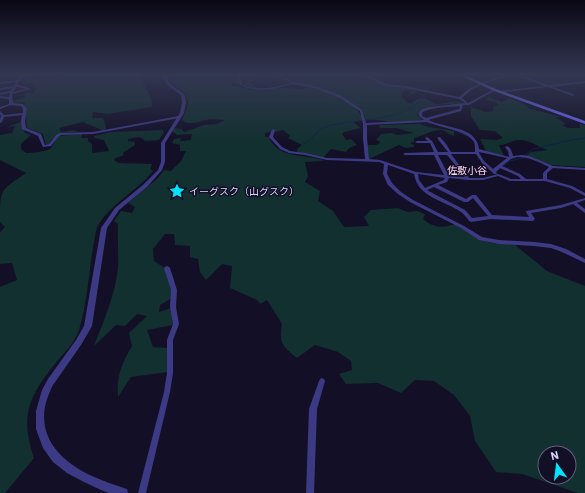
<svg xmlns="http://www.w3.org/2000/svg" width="585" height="493" font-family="'IBM Plex Sans','Noto Sans JP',sans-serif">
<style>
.green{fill:#12302f;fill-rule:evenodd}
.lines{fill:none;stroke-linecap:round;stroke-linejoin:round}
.stream{stroke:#0c2248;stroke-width:1}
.minor{fill:#3d3a85;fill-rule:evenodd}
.tertiary{fill:#3d3a85;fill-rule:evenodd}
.secondary{fill:#6f6bff;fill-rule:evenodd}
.labels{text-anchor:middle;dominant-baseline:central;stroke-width:3;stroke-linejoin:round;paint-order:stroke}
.far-quarter-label{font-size:10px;fill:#ffd6f0;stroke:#130f26}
.poi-label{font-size:10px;fill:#d9d4ff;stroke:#130f26;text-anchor:start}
</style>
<rect width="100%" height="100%" fill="#130f26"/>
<g class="green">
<path d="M 65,74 L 140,74 C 142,87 154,95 152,107 L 107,114 L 93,112 L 92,118 L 103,118 L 106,128 L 104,131 L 83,122 L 59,128 L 61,132 L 74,130 L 78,132 C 64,133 56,131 49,144 L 46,145 L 43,134 L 27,128 L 26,116 L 27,110 L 24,104 L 25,102 L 12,103 L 12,101 L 26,97 L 24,95 L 28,92 L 32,94 L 34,93 L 36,88 L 32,86 L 34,84 L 28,83 L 24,84 L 25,80 L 66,75 Z"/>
<path d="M 168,74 L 238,74 L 240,85 L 236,83 L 232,83 L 231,86 C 240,86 245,89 253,90 C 265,91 275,88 286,88 C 292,88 299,90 305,89 L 305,87 C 325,90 355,98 363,120 L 353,122 L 361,128 L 344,132 L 342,134 L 346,140 L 351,139 L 357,145 L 349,148 L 346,152 L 331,149 L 323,158 L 297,152 L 297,149 L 302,145 L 288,138 L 290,136 L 283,130 L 274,132 L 275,130 L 272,129 L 270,132 L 265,133 L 265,137 L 269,137 C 277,159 308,154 325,161 L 305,162 L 308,176 L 305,182 L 320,191 L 318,201 L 333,211 L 344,227 L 369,226 L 364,217 L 371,210 L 398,208 L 407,212 L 417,211 L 425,214 L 423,219 C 433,228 443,228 455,224 L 479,239 L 493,243 L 515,245 L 547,271 L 585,286 L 585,493 L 578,493 L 522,474 L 496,472 L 475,441 L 470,416 L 454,395 L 434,381 L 415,380 L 401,393 L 378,383 L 346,384 L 339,374 L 352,370 L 351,361 L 338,352 L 315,345 L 297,358 C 282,346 279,344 282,324 L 267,300 L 260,304 L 257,300 L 230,288 L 232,266 L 222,264 L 206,280 L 200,272 L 198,259 L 190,257 L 190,246 L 175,245 L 174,234 L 165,234 L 153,249 L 154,261 L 165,268 L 171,290 L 172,298 L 160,305 L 159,312 L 171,308 L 173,325 L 147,330 L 153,347 L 167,348 L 167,372 L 131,377 L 118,397 C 116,376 122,363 132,346 L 129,333 L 147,316 L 137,314 L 125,326 L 116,325 L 94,346 C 104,320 115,295 118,268 C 119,253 117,239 118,224 L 114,221 L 121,211 L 132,213 L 135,207 L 128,203 L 158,178 L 164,170 L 171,171 L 181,161 L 186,151 L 180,151 L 180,145 L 172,143 L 174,139 L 181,138 L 180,141 L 191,140 L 192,134 L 177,135 L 172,131 L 174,128 L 182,129 L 184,132 L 204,125 L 217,124 L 225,120 C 221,120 215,119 211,119 C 202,120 190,127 182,120 C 186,111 193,98 182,91 C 177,87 173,85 169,81 L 176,79 L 174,74 ZM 545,453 L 569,453 L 569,477 L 545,477 Z"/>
<polygon points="241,74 261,74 268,78 277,75 287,80 276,81 264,77 250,82 258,89 243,85 252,78 242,76"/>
<path d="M 293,74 L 358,74 L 370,77 L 379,83 L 417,91 L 414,94 L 408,94 L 411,93 L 411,91 L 404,90 L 401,95 L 407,103 C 413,104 413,102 418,99 C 426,96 431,103 436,104 C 445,104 453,99 462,103 C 451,105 422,103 417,114 L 422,120 L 388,123 L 386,121 L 365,119 L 364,114 L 343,97 L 324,89 L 293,82 L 297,78 Z"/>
<path d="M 489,97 L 502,102 L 509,98 L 524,104 L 530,109 L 562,117 L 555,117 L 566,124 L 562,125 L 568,128 L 580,128 L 580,124 L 585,125 L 585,167 L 551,165 L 526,156 L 531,152 L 547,150 C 537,146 529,139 518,140 C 513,140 506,145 499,145 L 504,156 L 486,151 L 480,139 L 497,140 L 503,138 L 495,131 L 480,130 L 471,116 L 471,107 C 479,109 484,114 493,111 L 493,107 L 498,105 L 496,102 L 485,100 Z"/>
<path d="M 21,122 L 25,133 L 31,135 L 21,144 L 21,149 L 26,153 C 32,153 49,151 51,148 C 54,144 55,140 58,136 L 81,134 L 82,138 L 88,138 L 88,141 L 92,144 L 92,153 L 109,151 L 104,140 L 94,138 L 94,136 L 111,132 L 163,130 L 163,132 L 164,132 L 159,140 L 145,141 C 140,135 136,138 128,139 L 128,141 L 135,142 L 135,145 L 123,153 L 124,155 L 114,159 L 115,161 L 119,163 L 152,164 L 150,169 L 153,171 C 136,192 111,203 97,227 C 89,261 89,297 79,330 C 75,342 66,351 58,360 C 30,395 19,413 34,458 L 5,493 L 0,493 L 0,287 L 17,280 L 12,263 L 0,264 L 0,232 L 5,227 L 0,222 C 0,188 0,191 26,173 L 0,160 L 0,135 L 12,133 L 15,126 L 7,127 Z"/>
<path d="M 419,124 L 429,127 L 454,131 L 454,136 C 450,135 446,131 442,130 C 432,129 424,136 414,138 L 414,142 L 410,143 L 414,145 L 414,147 L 406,148 L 399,145 L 369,159 L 367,145 L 376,145 L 380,143 L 379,141 L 376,140 L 381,134 L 392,133 L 397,135 L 414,133 L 396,128 L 380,128 L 379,125 Z"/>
</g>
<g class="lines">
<g class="stream">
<polyline points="383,83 426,88"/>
<path d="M 304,144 C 313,139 315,131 325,127 C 353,118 401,123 422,99 C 424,96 425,91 427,88 L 440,86 L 449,77 L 465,74"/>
<polyline points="498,170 510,161 523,158 526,154 533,149 571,140 585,138"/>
</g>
<g class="minor">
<path d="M 24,74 L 26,74 L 18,82 L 17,85 L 19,85 L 31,89 L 12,94 L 13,103 L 23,104 L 27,109 L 25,121 L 26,128 L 41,134 L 45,145 L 49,144 L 56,135 L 60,133 L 93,132 L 179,116 L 181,117 L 179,118 L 93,134 L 61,135 L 58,137 L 51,146 L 43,147 L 38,136 L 22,129 L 21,121 L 22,115 L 4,117 L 2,122 L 0,123 L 0,119 L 1,116 L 0,114 L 0,111 L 4,115 L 23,113 L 23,109 L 21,106 L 11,105 L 0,109 L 0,107 L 9,104 L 9,99 L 0,98 L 0,96 L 9,97 L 10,93 L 0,95 L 0,93 L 10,91 L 13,88 L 0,90 L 0,88 L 14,86 L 16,82 L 0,84 L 0,82 L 17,80 ZM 16,87 L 19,87 L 26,89 L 13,92 Z"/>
<path d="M 238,74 L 240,74 L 242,85 C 259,91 274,88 291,83 L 276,74 L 279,74 L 294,82 L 319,87 L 342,96 L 362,110 L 366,123 L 424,120 L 420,117 L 418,113 L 422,109 L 429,107 L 465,103 L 459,99 L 405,88 L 385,86 L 369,78 L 358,74 L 362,74 L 371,76 L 386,84 L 405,86 L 459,97 C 472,84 490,80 507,74 L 510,74 C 493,83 477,82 462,98 L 468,103 L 494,89 L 496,90 L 469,105 L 463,105 L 461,111 L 428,120 C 433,122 438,124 444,125 C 458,129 477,131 479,149 L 509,157 L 508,151 L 505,147 L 507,146 C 511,148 512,152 513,156 L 522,155 L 529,156 L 539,160 L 553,166 L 585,168 L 585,170 L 553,168 L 547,173 L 547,179 L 572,186 L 585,193 L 585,196 L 570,188 L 545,181 L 510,181 L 498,176 L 483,180 L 468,180 L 449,178 L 447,182 L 438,185 L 466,199 L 472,195 L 476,195 L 492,215 L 529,217 L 526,212 L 526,211 L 561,205 L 585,198 L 585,200 L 577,203 L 585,209 L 585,213 L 573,204 L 561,208 L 531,213 L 535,219 L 533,221 L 491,219 L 471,222 L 469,221 C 467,218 464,214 461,212 C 444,200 418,198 414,174 L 388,165 L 387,174 L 392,183 L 401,192 L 413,200 L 464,226 L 482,237 L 499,240 L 534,242 L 551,244 L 566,249 L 585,259 L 585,263 L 562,252 L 551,248 L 534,246 L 499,244 L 479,240 L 461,228 L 410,202 L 398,194 L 388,185 L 383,174 L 384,164 L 379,162 L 327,160 L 305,155 L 289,153 L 280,149 L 269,137 L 272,129 L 275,130 L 273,137 L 282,147 L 290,151 L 305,153 L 327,158 L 365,159 L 363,138 L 363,124 L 360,111 L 340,98 L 317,89 L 293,84 L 273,89 L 261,90 L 247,88 L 240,85 ZM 460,106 L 459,109 L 426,118 L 422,116 L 422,113 C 428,107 451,107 460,106 ZM 427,122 C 439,127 468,131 474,142 C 475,145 475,149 475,152 L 451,152 L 446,144 L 440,137 L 439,137 L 437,138 L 448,152 L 438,152 L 432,141 L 427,137 L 425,138 L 428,141 L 417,141 L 415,142 L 417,143 L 430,143 L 434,152 L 405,153 L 403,154 L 405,155 L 434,155 L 444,175 L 416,172 L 380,160 L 369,159 L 367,138 L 367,125 ZM 479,152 L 507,158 L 493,169 L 484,161 L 479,153 ZM 451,154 L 476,154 L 482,163 L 494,174 L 496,174 L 497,173 L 496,172 L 500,168 L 518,176 L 521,179 L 511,179 L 498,174 L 483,178 L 469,178 ZM 438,155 L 447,155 L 465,177 L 449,176 ZM 517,157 C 529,157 539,162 549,167 L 543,173 L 543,179 L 526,179 L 520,174 L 502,166 L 511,159 ZM 418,174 L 445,178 L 444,180 L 425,188 L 419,180 ZM 434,187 L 464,202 L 468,202 L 473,198 L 488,216 L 472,218 L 465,210 L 436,195 L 427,190 Z"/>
<polygon points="513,74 516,74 549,85 585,81 585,83 552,87 574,94 574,95 573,96 548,87 498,93 498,91 499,91 545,86"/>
<polygon points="167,266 169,267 170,268 177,290 176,307 179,324 173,340 173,373 170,392 146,493 138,493 164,392 167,373 167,340 173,324 170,307 171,290 164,268 165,267"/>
<polygon points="322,378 324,379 325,381 317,409 314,493 306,493 309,409 319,381 320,379"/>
</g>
<path class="tertiary" d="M 162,74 L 166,74 C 167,85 177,88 185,95 L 186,103 L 184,113 L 165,143 L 165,162 L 162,170 L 147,187 L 119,210 L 107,228 L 92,326 L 81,345 L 53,385 C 31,427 52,457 92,476 C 103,481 115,485 127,489 L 128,493 L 109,493 L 101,490 L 84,482 L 67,473 L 53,462 L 43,448 L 36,429 L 36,411 L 42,390 L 48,379 L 76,340 L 84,326 L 101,228 L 115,208 L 143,185 L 158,170 L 161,162 L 161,143 L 180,113 L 182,103 L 181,95 C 173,89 164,85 162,74 Z"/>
<polygon class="secondary" points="457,74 462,74 496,89 585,121 585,124 494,91"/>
</g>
<linearGradient id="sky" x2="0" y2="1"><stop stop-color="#0a0815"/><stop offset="0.52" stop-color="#333752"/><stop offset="1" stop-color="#333752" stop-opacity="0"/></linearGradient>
<rect width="585" height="143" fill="url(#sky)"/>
<defs>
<symbol id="sight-bare" viewBox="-9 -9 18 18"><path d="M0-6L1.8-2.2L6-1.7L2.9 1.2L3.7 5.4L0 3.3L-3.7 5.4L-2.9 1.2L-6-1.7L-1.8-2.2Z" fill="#00e5ff" stroke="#130f26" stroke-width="2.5" paint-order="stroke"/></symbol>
</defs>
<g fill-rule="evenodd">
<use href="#sight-bare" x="166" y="180" width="22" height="22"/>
</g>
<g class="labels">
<g class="far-quarter-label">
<text x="467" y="170">佐敷小谷</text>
</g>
<g class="poi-label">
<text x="189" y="191">イーグスク（山グスク）</text>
</g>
</g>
<g transform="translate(557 465) rotate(346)"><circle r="19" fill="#130f26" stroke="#625e7d"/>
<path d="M0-3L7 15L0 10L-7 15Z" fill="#00e5ff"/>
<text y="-6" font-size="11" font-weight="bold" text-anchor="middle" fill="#d9d4ff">N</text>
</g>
</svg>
